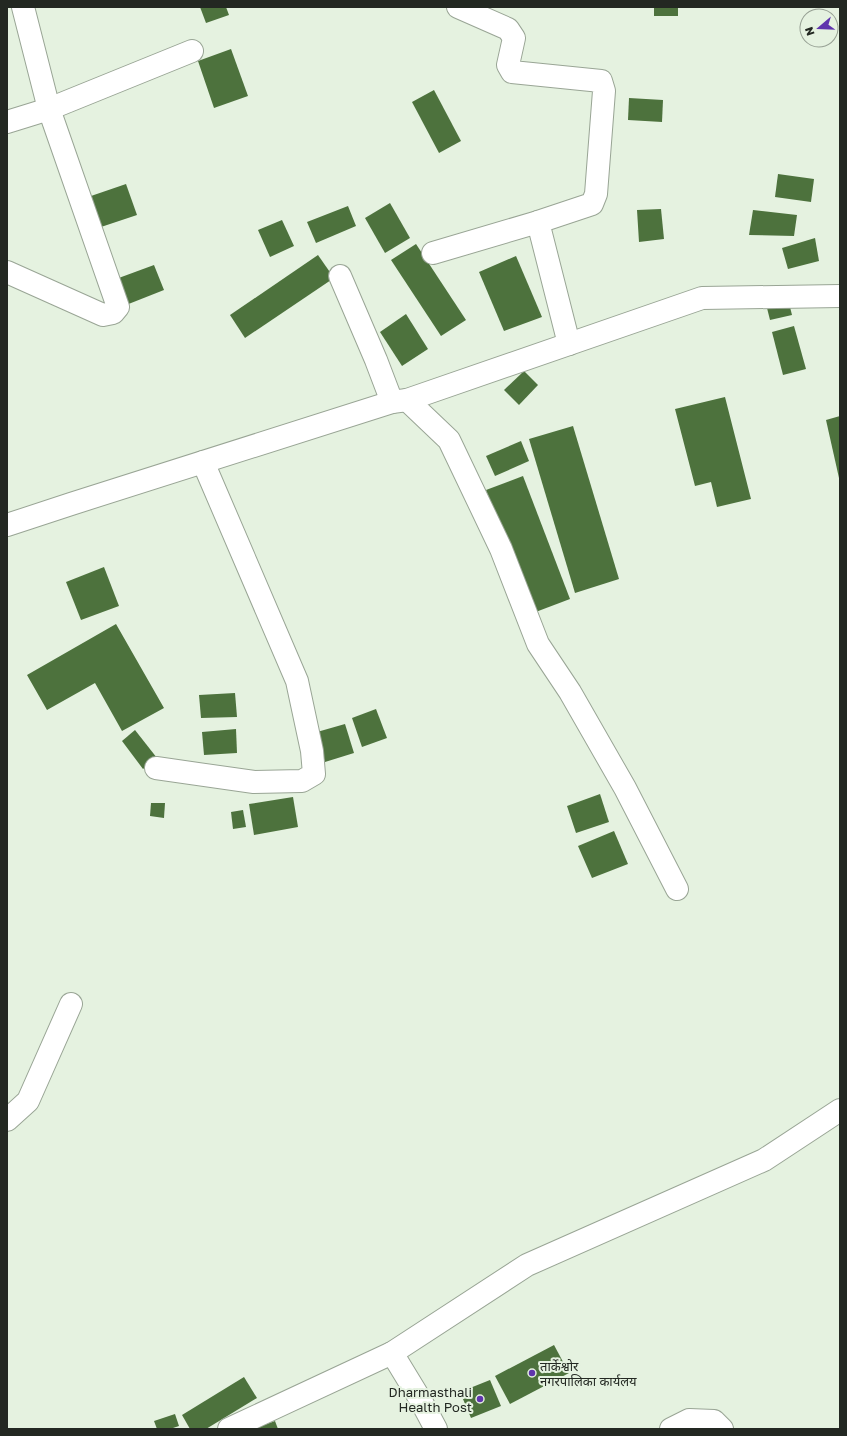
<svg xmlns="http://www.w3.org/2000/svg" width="847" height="1436" font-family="'Golos Text','Noto Sans Devanagari',sans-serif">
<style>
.building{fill:#4d723d}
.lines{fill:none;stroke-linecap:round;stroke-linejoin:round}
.minor-casing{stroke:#99a595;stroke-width:24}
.minor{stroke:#fff;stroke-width:22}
.poi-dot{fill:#6035ad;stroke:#e5f2e0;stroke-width:1.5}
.labels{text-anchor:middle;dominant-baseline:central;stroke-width:4;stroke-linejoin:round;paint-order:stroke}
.poi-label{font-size:13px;fill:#232822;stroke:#e5f2e0;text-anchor:start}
</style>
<rect width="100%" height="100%" fill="#e5f2e0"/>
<g class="building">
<polygon points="200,7 226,7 229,15 206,23"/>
<rect x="654" y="7" width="24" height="9"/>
<polygon points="231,49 248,96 214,108 198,61"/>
<polygon points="434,90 461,141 439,153 412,102"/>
<polygon points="629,98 663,100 662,122 628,120"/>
<polygon points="778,174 814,179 811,202 775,197"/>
<polygon points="126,184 137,215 101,227 91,196"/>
<polygon points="390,203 410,238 385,253 365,218"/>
<polygon points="348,206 356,226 316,243 307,222"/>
<polygon points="661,209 664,239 639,242 637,210"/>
<polygon points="753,210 797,215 794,236 749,235"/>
<polygon points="282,220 294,246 270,257 258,230"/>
<polygon points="815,238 819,261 788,269 782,248"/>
<polygon points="416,244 466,320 441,336 391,260"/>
<polygon points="318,255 334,278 245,338 230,315"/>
<polygon points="516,256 542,317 504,331 479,272"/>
<polygon points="154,265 164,290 126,305 116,279"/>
<polygon points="788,299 792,315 770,320 766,304"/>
<polygon points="406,314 428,349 402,366 380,332"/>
<polygon points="794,326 806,369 783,375 772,332"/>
<polygon points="524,371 538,385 519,405 504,390"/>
<polygon points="725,397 751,499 717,507 711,482 695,486 675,409"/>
<polygon points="840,416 840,478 839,478 826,420"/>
<polygon points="573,426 619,579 575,593 529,439"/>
<polygon points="521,441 529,461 495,476 486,456"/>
<polygon points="523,476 570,599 533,613 486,490"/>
<polygon points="104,567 119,606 81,620 66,582"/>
<polygon points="116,624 164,708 122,731 95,683 47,710 27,675"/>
<polygon points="235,693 237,717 201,718 199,695"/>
<polygon points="376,709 387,738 362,747 352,718"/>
<polygon points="345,724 354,753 325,762 317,732"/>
<polygon points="236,729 237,753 204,755 202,732"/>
<polygon points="135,730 157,758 143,769 122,741"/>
<polygon points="600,794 609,822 576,833 567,806"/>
<polygon points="293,797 298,827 254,835 249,804"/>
<polygon points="151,803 165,803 164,818 150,816"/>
<polygon points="243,810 246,827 233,829 231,812"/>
<polygon points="614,831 628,864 592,878 578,846"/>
<polygon points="554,1345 569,1373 510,1404 495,1376"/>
<polygon points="244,1377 257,1398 206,1429 190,1429 182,1415"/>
<polygon points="490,1380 501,1406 471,1418 460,1392"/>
<polygon points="175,1414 179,1426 170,1429 157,1429 154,1421"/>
<polygon points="275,1421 278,1429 253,1429"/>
</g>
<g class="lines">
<defs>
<g id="minor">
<polyline points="458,7 508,29 514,38 508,65 512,72 601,81 604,91 596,194 592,204 538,222 569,344"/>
<polyline points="7,122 49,109 192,51"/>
<polyline points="433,253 538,222"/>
<polyline points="7,272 103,315 113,313 118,307 49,109 23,7"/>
<polyline points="340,276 376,360 392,402"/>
<polyline points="407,400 449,440 501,549 538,644 570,692 625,788 677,889"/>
<polyline points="7,525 71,504 392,402 407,400 702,298 840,296"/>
<polyline points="156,768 254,782 302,781 314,774 312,751 297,681 203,462"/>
<polyline points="7,1120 28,1101 71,1004"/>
<polyline points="392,1353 420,1399 436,1429"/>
<polyline points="229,1429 392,1353 527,1265 764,1160 840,1110"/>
<polyline points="671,1429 689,1420 714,1421 722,1429"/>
</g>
</defs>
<use href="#minor" class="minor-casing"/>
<use href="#minor" class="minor"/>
</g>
<g class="poi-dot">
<circle cx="532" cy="1373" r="4"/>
<circle cx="480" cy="1399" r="4"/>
</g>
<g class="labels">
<g class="poi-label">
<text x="540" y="1366">तार्केश्वोर<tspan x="540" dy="15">नगरपालिका कार्यलय</tspan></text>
<text x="472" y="1392" text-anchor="end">Dharmasthali<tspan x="472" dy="15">Health Post</tspan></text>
</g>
</g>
<rect width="847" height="1436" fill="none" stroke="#232822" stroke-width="16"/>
<g transform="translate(819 28) rotate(251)"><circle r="19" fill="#e5f2e0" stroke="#97a194"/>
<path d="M0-3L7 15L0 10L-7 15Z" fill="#6035ad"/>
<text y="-6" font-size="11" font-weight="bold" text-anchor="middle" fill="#232822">N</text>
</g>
</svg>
